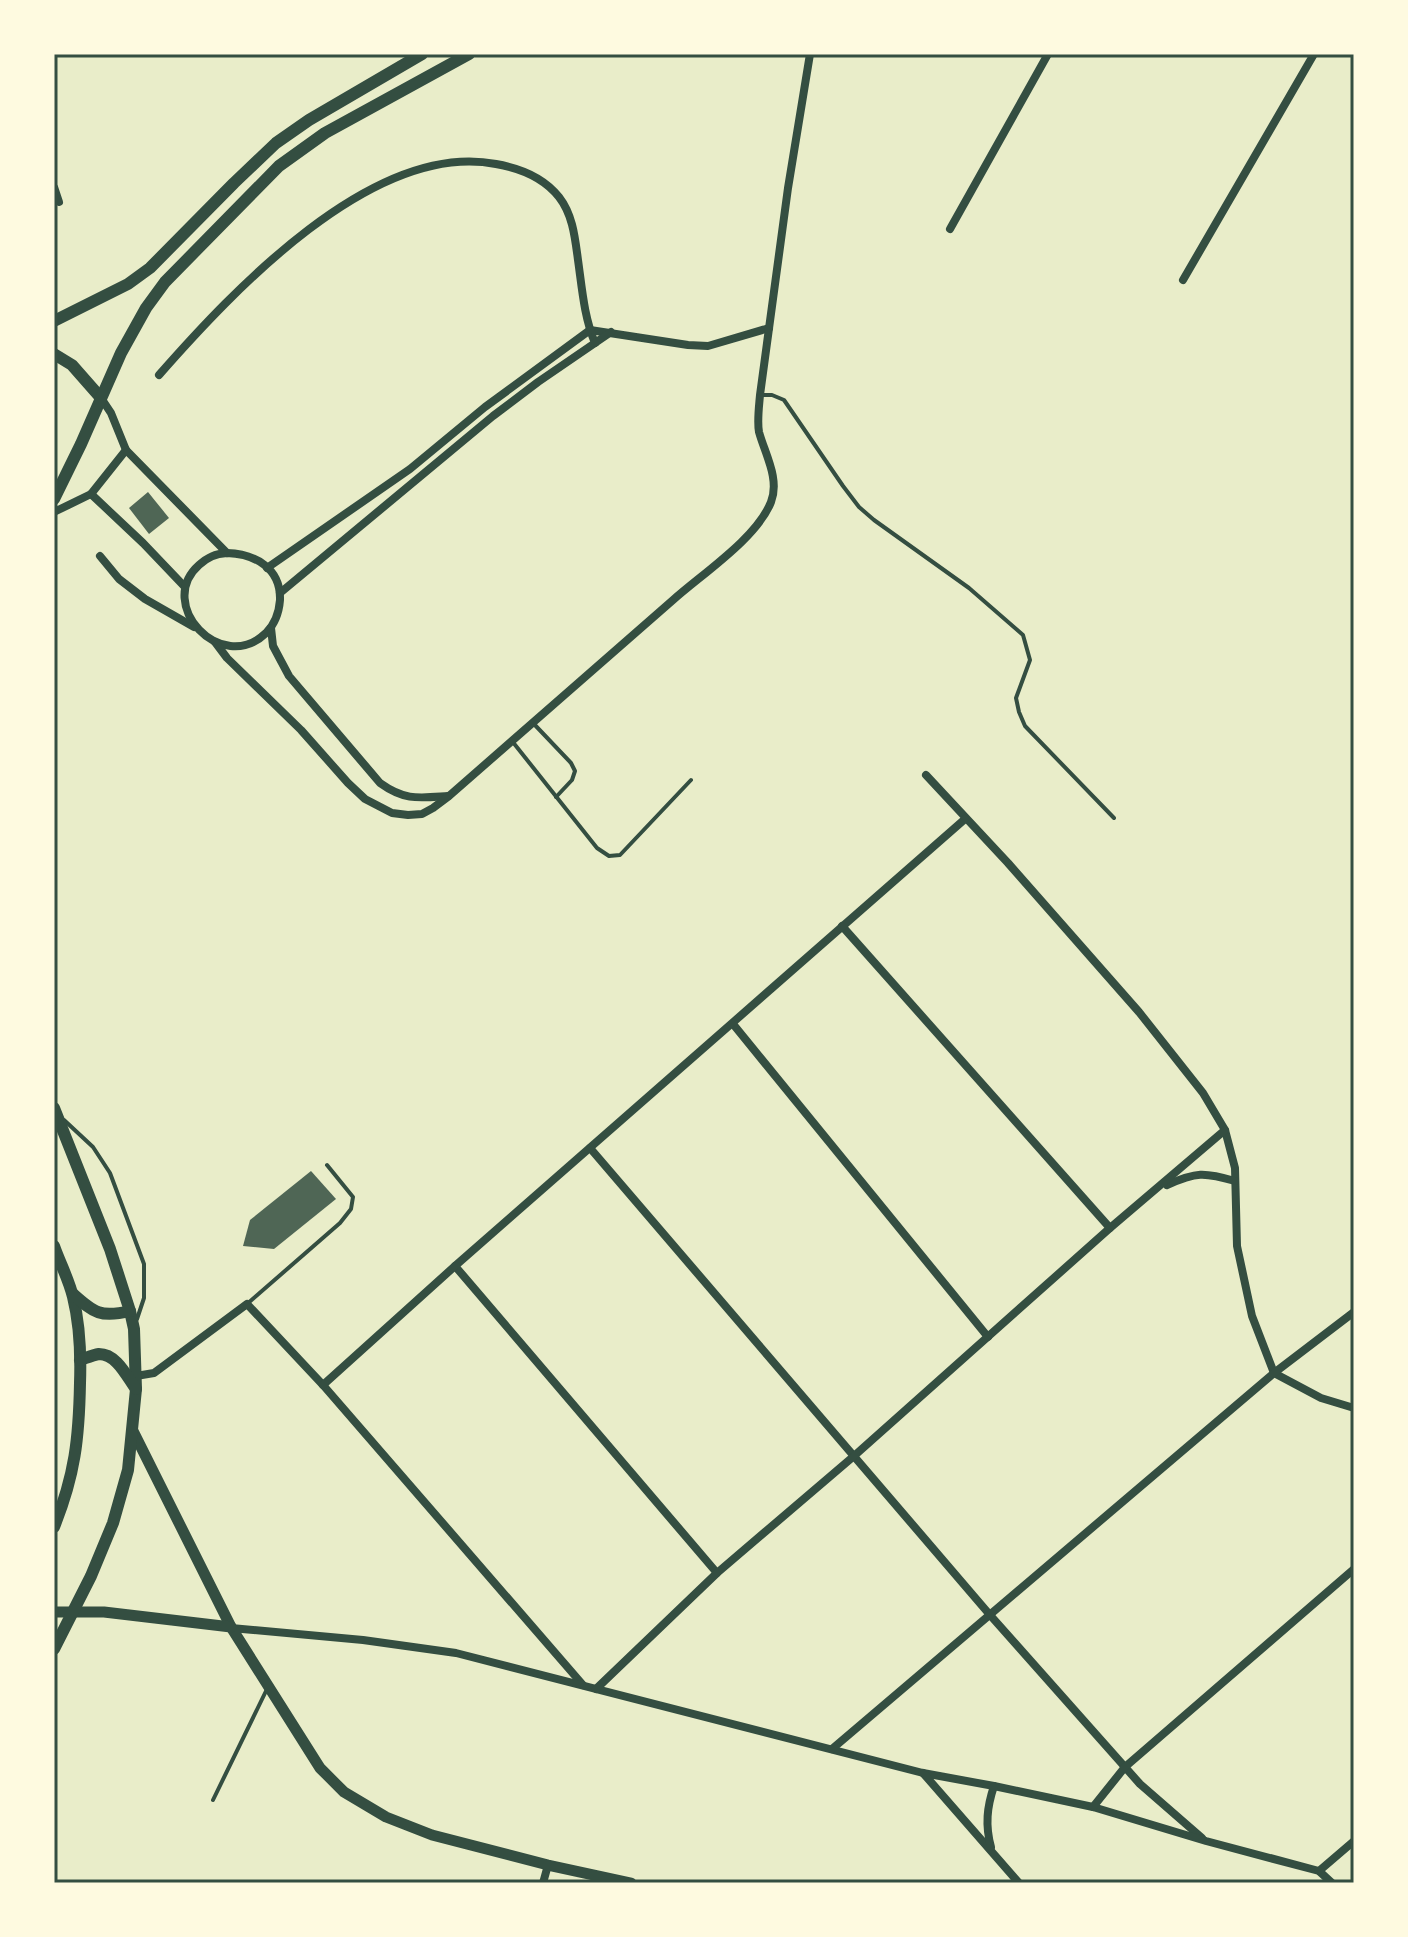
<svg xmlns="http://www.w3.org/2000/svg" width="1408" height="1937" font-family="'Fira Sans',sans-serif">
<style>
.building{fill:#4f6655}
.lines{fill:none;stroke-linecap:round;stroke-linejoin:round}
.service{stroke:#344e41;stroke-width:4}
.minor{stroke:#344e41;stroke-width:8}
.secondary{stroke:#344e41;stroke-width:11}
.primary{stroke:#344e41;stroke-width:12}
.neatline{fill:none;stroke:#344e41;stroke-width:3}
</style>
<rect width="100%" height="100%" fill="#e9edc9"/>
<g class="building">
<polygon points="148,492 169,518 149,534 129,508"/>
<polygon points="311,1171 336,1199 274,1249 243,1246 250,1220"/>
</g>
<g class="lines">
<g class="service">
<polyline points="762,395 772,395 784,400 843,486 859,507 874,520 969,588 1023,635 1030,660 1016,698 1019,712 1025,726 1114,818"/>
<polyline points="533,723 571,763 575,771 572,780 556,797"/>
<polyline points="512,741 597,848 609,856 620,855 691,780"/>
<polyline points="64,1120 93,1147 110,1173 144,1264 144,1298 137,1319"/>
<polyline points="247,1304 340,1223 351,1209 353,1197 327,1165"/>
<polyline points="213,1800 267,1689"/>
</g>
<g class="minor">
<polyline points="54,187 59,202"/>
<polyline points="950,229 1048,54"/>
<polyline points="1183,280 1314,54"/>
<polyline points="590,330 688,345 708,346 769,328"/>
<path d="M 159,375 C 232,292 373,140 496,164 C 519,168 544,178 559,197 C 573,215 575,238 578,260 C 582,288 584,317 595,343"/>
<polyline points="101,398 111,413 126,450 227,553"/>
<polyline points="91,494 143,543 184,586"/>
<polyline points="54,512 91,494 126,450"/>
<path d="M 227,553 C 255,554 281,568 280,600 C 279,613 275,624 266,633 C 221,676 155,604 199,565 C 208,557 215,554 227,553 Z"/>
<polyline points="100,556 119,579 145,599 194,627"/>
<polyline points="267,568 410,469 485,407 590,330"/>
<polyline points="280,593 493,416 538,382 611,332"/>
<path d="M 271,628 L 273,646 L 289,676 L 380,783 C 405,801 419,798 448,796"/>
<path d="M 215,642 L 227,658 L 301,730 L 348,783 L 365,799 L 392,813 L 408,815 L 422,814 L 433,808 L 449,796 C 524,731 598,665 673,600 C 702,574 757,538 771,502 C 780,479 765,454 759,432 C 757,421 759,407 760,395 L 788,188 L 810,54"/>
<polyline points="926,775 1008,863 1139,1012 1203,1093 1225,1130 1235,1168 1237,1246 1252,1316 1274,1373 1321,1398 1354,1408"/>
<polyline points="842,926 1110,1228"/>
<polyline points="733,1024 988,1337"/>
<polyline points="590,1148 990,1615 1140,1784 1202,1838"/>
<path d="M 1167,1185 C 1196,1172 1204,1172 1235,1181"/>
<polyline points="455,1266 717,1573"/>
<polyline points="136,1376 154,1373 247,1304 323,1385 583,1685"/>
<polyline points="323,1385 455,1266 965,819"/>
<polyline points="231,1628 363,1640 456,1653 923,1773 994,1786 1093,1807 1206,1841 1319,1871 1332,1883"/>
<polyline points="596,1689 717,1573 854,1456 1110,1228 1225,1130"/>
<polyline points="832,1749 1274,1373 1354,1312"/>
<polyline points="923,1773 1019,1883"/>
<polyline points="1093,1807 1125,1767 1354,1569"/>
<path d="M 991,1847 C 985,1825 987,1807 994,1786"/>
<polyline points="1319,1871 1354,1841"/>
<polyline points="543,1883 548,1865"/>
</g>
<g class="secondary">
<polyline points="133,1431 231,1627 320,1768 344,1792 386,1817 432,1835 548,1865 631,1883"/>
<polyline points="54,1612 104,1612 231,1627"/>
</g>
<g class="primary">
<polyline points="54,321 128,284 150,268 234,183 276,143 309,120 422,54"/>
<polyline points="54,354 72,365 101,398"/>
<polyline points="54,499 81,444 121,353 146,308 165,282 279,166 325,133 469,54"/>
<polyline points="54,1108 110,1249 130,1311 134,1329 136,1389 128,1470 113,1523 91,1576 54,1649"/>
<path d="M 54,1246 C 60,1263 69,1280 73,1297 C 80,1325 81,1354 80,1383 C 79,1438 75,1475 54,1527"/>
<path d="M 73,1294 C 94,1313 101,1318 130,1311"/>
<path d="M 80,1360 C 86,1358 93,1355 99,1354 C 117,1354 127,1377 136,1389"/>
</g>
</g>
<rect width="1408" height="1937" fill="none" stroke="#fefae0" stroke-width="112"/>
<rect x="56" y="56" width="1296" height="1825" class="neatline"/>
</svg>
